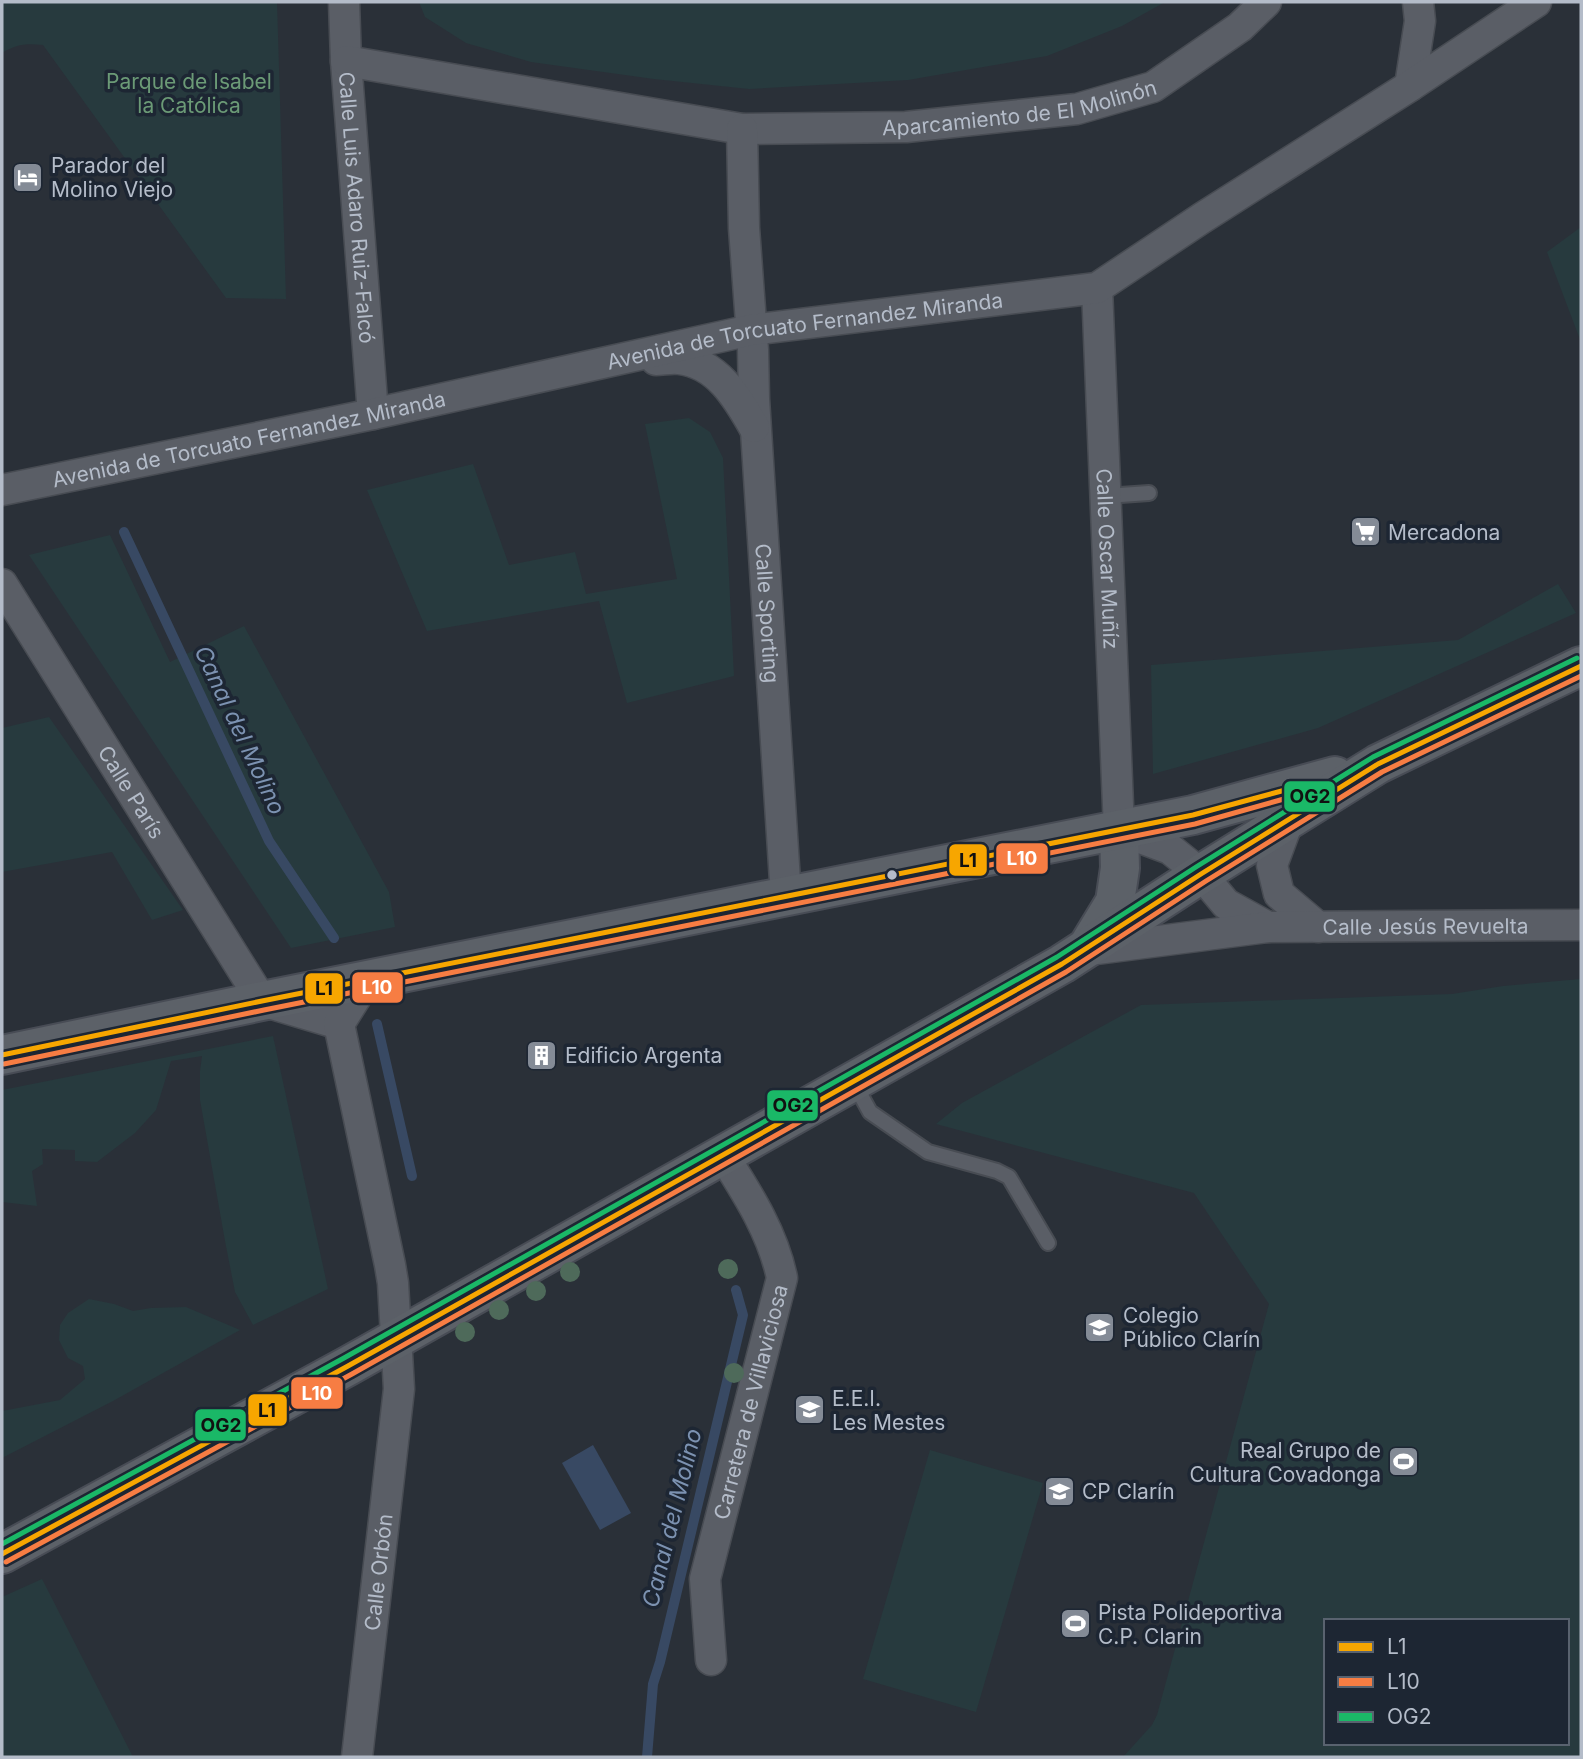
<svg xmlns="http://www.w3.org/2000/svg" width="1583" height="1759" font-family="Inter,sans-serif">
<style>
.green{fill:#273a3e;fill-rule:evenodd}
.water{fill:#384963}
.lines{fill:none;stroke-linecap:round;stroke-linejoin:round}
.stream{stroke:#384963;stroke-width:10}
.lane-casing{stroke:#484c53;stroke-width:18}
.street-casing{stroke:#484c53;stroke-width:33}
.primary-casing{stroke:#484c55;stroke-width:42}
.lane{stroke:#5a5e66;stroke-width:14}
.street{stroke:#5a5e66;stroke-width:30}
.primary{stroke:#5c6168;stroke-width:38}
.bus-1-casing{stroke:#1d2633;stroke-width:10}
.bus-2-casing{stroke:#1d2633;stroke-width:10}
.bus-3-casing{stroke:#1d2633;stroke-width:10}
.bus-1{stroke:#f7a600;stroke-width:5}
.bus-2{stroke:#f77d43;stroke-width:5}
.bus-3{stroke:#1ab867;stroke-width:5}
.tree{fill:#4e6a5a}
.bus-dot{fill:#b4bcc9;stroke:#1d2633;stroke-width:2.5}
.labels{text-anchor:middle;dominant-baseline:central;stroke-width:7;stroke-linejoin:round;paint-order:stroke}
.park-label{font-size:21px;fill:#6b9a76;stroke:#1d2633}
.street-label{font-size:21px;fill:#b4bcc9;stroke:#1d2633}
.poi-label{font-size:21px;fill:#b4bcc9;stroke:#1d2633;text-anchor:start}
.water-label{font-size:23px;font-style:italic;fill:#7c92b1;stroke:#1d2633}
.line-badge{stroke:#1d2633;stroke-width:2.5}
.badge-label{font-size:19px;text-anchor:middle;font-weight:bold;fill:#fff}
.pale-badge-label{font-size:19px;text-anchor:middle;font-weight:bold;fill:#111}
</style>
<rect width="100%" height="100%" fill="#2a3038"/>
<g class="green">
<path d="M 2,2 L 277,2 L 286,299 L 226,298 L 43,45 C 27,43 16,44 2,53 Z"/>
<polygon points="419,2 1165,2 1122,26 1047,56 908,80 749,89 654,79 531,62 466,43 425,17"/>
<polygon points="1581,227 1581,342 1547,252"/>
<polygon points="689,418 710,432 723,458 734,676 627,703 599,601 427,631 367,490 473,464 509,565 575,552 586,594 677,579 645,424"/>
<polygon points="110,535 170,662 244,626 389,892 395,927 291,948 29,555"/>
<polygon points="1558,584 1576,613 1318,728 1153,774 1151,665 1458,640"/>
<polygon points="49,717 183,910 152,920 112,852 2,872 2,728"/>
<path d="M 1581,979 L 1581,1757 L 1123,1757 L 1152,1725 L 1157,1715 L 1269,1304 L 1194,1193 L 936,1124 L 962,1103 L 1141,1005 L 1452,994 L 1503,986 ZM 1326,1621 L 1567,1621 L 1567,1743 L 1326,1743 Z"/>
<polygon points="273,1036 328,1289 253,1325 235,1292 225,1241 200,1100 200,1071 202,1056 171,1061 156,1110 135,1133 97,1162 75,1161 75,1150 42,1149 43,1164 32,1171 37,1206 2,1202 2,1090"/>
<polygon points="89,1299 114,1304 133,1311 151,1308 186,1307 240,1330 113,1401 2,1458 2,1411 60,1400 85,1379 83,1366 68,1358 59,1340 60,1325 68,1313"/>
<polygon points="930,1450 1043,1483 976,1712 863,1679"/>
<polygon points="42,1579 133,1757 2,1757 2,1597"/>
</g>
<polygon class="water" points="593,1445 631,1513 600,1530 562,1463"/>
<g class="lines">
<g class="stream">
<polyline points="124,532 269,841 334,938"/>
<polyline points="377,1024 412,1176"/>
<polyline points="647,1757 653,1684 660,1662 743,1315 736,1290"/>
</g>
<defs>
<g id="lane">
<polyline points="1106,496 1149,493"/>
<polyline points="854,1083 870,1112 928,1152 997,1171 1009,1177 1048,1243"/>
</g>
<g id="street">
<path id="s1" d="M 344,2 L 346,61 L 373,414"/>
<path id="s2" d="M 346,61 L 742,129 L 906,127 L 1077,109 L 1153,87 L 1240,27 L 1266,2"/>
<polyline points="1410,86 1420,21 1418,2"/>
<path id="s3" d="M 742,129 L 744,228 L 753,350 L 754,399 L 786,897"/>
<path id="s4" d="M 1097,288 L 1119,830 L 1170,849 L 1201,874 L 1226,904 L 1268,927"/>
<path d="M 656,360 C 663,360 671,358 679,359 C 717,363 737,397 754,427"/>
<path id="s5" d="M 2,490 L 373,414 L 751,330 L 1097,288 L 1202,218 L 1410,86 L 1536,2"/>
<path id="s6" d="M 2,584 L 262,1001 L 339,1024"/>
<polyline points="1289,819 1272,865 1279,894 1318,927"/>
<path id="s7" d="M 1089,950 L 1268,927 L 1581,925"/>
<path id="s8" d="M 711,1660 L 705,1579 L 782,1278 C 773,1233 747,1193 723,1155"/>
<path id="s9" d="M 357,1757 L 399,1389 L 393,1283 L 390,1265 L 339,1024 L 366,981"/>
</g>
<g id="primary">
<polyline points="1090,943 1115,902 1120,868 1119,830"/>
<polyline points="2,1055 262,1001 1193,815 1335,776"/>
<polyline points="2,1554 348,1366 1062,964 1201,874 1378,764 1581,666"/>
</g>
</defs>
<use href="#lane" class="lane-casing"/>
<use href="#street" class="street-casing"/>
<use href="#primary" class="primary-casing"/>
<use href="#lane" class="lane"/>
<use href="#street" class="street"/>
<use href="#primary" class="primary"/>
<defs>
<g id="bus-1">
<polyline points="2,1055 262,1001 1193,815 1289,789"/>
<polyline points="2,1554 348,1366 1062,964 1201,874 1378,764 1581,666"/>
</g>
<g id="bus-2">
<polyline points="4,1064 264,1010 1195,824 1291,797"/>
<polyline points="6,1562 352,1374 1066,972 1206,881 1382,772 1581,676"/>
</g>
<polyline id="bus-3" points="2,1544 344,1358 1057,957 1196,867 1373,757 1577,658"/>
</defs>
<use href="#bus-1" class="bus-1-casing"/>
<use href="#bus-2" class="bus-2-casing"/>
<use href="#bus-3" class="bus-3-casing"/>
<use href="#bus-1" class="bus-1"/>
<use href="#bus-2" class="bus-2"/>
<use href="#bus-3" class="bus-3"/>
</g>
<g class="tree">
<circle cx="728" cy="1269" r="10"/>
<circle cx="570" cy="1272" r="10"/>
<circle cx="536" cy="1291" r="10"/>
<circle cx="499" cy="1310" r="10"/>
<circle cx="465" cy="1332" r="10"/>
<circle cx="734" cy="1373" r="10"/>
</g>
<defs>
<symbol id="hotel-square" viewBox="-11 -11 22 22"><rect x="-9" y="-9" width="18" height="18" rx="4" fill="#848b96" stroke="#1d2633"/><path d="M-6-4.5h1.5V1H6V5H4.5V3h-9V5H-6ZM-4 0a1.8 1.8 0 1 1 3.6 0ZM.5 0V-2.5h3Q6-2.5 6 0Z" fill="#fff"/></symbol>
<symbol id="supermarket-square" viewBox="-11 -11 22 22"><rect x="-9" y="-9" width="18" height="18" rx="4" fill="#848b96" stroke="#1d2633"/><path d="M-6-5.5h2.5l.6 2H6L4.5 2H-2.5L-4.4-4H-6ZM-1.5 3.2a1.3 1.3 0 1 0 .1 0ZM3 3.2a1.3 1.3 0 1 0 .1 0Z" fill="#fff"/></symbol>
<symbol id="building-square" viewBox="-11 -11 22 22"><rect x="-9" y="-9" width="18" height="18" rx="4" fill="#848b96" stroke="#1d2633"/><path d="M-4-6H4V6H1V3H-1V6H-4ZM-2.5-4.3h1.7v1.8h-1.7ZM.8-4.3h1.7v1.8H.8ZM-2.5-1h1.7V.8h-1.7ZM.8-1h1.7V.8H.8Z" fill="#fff"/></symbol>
<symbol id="school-square" viewBox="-11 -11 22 22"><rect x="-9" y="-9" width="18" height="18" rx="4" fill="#848b96" stroke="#1d2633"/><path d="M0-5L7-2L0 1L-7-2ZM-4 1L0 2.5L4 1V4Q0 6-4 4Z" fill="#fff"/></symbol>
<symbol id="stadium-square" viewBox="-11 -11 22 22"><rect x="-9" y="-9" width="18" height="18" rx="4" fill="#848b96" stroke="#1d2633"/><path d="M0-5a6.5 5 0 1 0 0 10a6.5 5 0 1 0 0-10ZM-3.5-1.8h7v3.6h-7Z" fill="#fff"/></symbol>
</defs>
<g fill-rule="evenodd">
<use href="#hotel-square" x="10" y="160" width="35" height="35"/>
<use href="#supermarket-square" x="1348" y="514" width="35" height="35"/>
<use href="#building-square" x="524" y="1038" width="35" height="35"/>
<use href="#school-square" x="1082" y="1310" width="35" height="35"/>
<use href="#school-square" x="792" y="1392" width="35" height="35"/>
<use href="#stadium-square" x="1386" y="1444" width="35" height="35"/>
<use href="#school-square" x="1042" y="1474" width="35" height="35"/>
<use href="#stadium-square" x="1058" y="1606" width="35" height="35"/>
</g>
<circle class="bus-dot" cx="892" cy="875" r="6"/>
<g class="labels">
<g class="park-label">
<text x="189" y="81">Parque de Isabel<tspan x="189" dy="24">la Católica</tspan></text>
</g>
<g class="street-label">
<text stroke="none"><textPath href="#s2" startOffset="681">Aparcamiento de El Molinón</textPath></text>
<text stroke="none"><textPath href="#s1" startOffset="206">Calle Luis Adaro Ruiz-Falcó</textPath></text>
<text stroke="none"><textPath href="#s5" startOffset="819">Avenida de Torcuato Fernandez Miranda</textPath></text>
<text stroke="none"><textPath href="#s5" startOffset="252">Avenida de Torcuato Fernandez Miranda</textPath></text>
<text stroke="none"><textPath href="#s4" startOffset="271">Calle Oscar Muñíz</textPath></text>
<text stroke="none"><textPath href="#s3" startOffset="485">Calle Sporting</textPath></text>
<text stroke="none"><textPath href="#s6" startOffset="245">Calle París</textPath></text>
<text stroke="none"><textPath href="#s7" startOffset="338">Calle Jesús Revuelta</textPath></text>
<text stroke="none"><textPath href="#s8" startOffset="264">Carretera de Villaviciosa</textPath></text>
<text stroke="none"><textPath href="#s9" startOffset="186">Calle Orbón</textPath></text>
</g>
<g class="poi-label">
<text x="51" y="165">Parador del<tspan x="51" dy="24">Molino Viejo</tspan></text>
<text x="1388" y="532">Mercadona</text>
<text x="565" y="1055">Edificio Argenta</text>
<text x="1123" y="1315">Colegio<tspan x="1123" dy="24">Público Clarín</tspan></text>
<text x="832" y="1398">E.E.I.<tspan x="832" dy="24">Les Mestes</tspan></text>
<text x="1381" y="1450" text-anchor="end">Real Grupo de<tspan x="1381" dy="24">Cultura Covadonga</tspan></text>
<text x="1082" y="1491">CP Clarín</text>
<text x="1098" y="1612">Pista Polideportiva<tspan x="1098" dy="24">C.P. Clarin</tspan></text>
</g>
<g class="water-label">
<text transform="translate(240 730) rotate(65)">Canal del Molino</text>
<text transform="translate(672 1518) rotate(-76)">Canal del Molino</text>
</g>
</g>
<g class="line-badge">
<rect x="1283" y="780" width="53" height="33" rx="7" fill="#1ab867"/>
<rect x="995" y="842" width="54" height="33" rx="7" fill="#f77d43"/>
<rect x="948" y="843" width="40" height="34" rx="7" fill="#f7a600"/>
<rect x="351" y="971" width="53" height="33" rx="7" fill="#f77d43"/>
<rect x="304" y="972" width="40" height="33" rx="7" fill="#f7a600"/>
<rect x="766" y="1089" width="53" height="33" rx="7" fill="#1ab867"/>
<rect x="290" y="1376" width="54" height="34" rx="7" fill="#f77d43"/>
<rect x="247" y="1393" width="41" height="34" rx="7" fill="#f7a600"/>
<rect x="194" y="1408" width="53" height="34" rx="7" fill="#1ab867"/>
</g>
<g class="badge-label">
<text x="1022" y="865">L10</text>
<text x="377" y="994">L10</text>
<text x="317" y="1400">L10</text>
</g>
<g class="pale-badge-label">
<text x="1310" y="803">OG2</text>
<text x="968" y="867">L1</text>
<text x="324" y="995">L1</text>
<text x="793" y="1112">OG2</text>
<text x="267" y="1417">L1</text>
<text x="221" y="1432">OG2</text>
</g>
<rect width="1583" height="1759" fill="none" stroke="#b4bcc9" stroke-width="7"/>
<rect x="1324" y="1619" width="245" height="126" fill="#1d2633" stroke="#59626f" stroke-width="2"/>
<rect x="1338" y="1642" width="35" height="10" fill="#f7a600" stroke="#59626f" stroke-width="2"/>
<text x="1387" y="1654" font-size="21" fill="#b4bcc9">L1</text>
<rect x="1338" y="1677" width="35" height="10" fill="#f77d43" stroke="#59626f" stroke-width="2"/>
<text x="1387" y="1689" font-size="21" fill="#b4bcc9">L10</text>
<rect x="1338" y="1712" width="35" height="10" fill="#1ab867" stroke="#59626f" stroke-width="2"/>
<text x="1387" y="1724" font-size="21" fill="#b4bcc9">OG2</text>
</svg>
